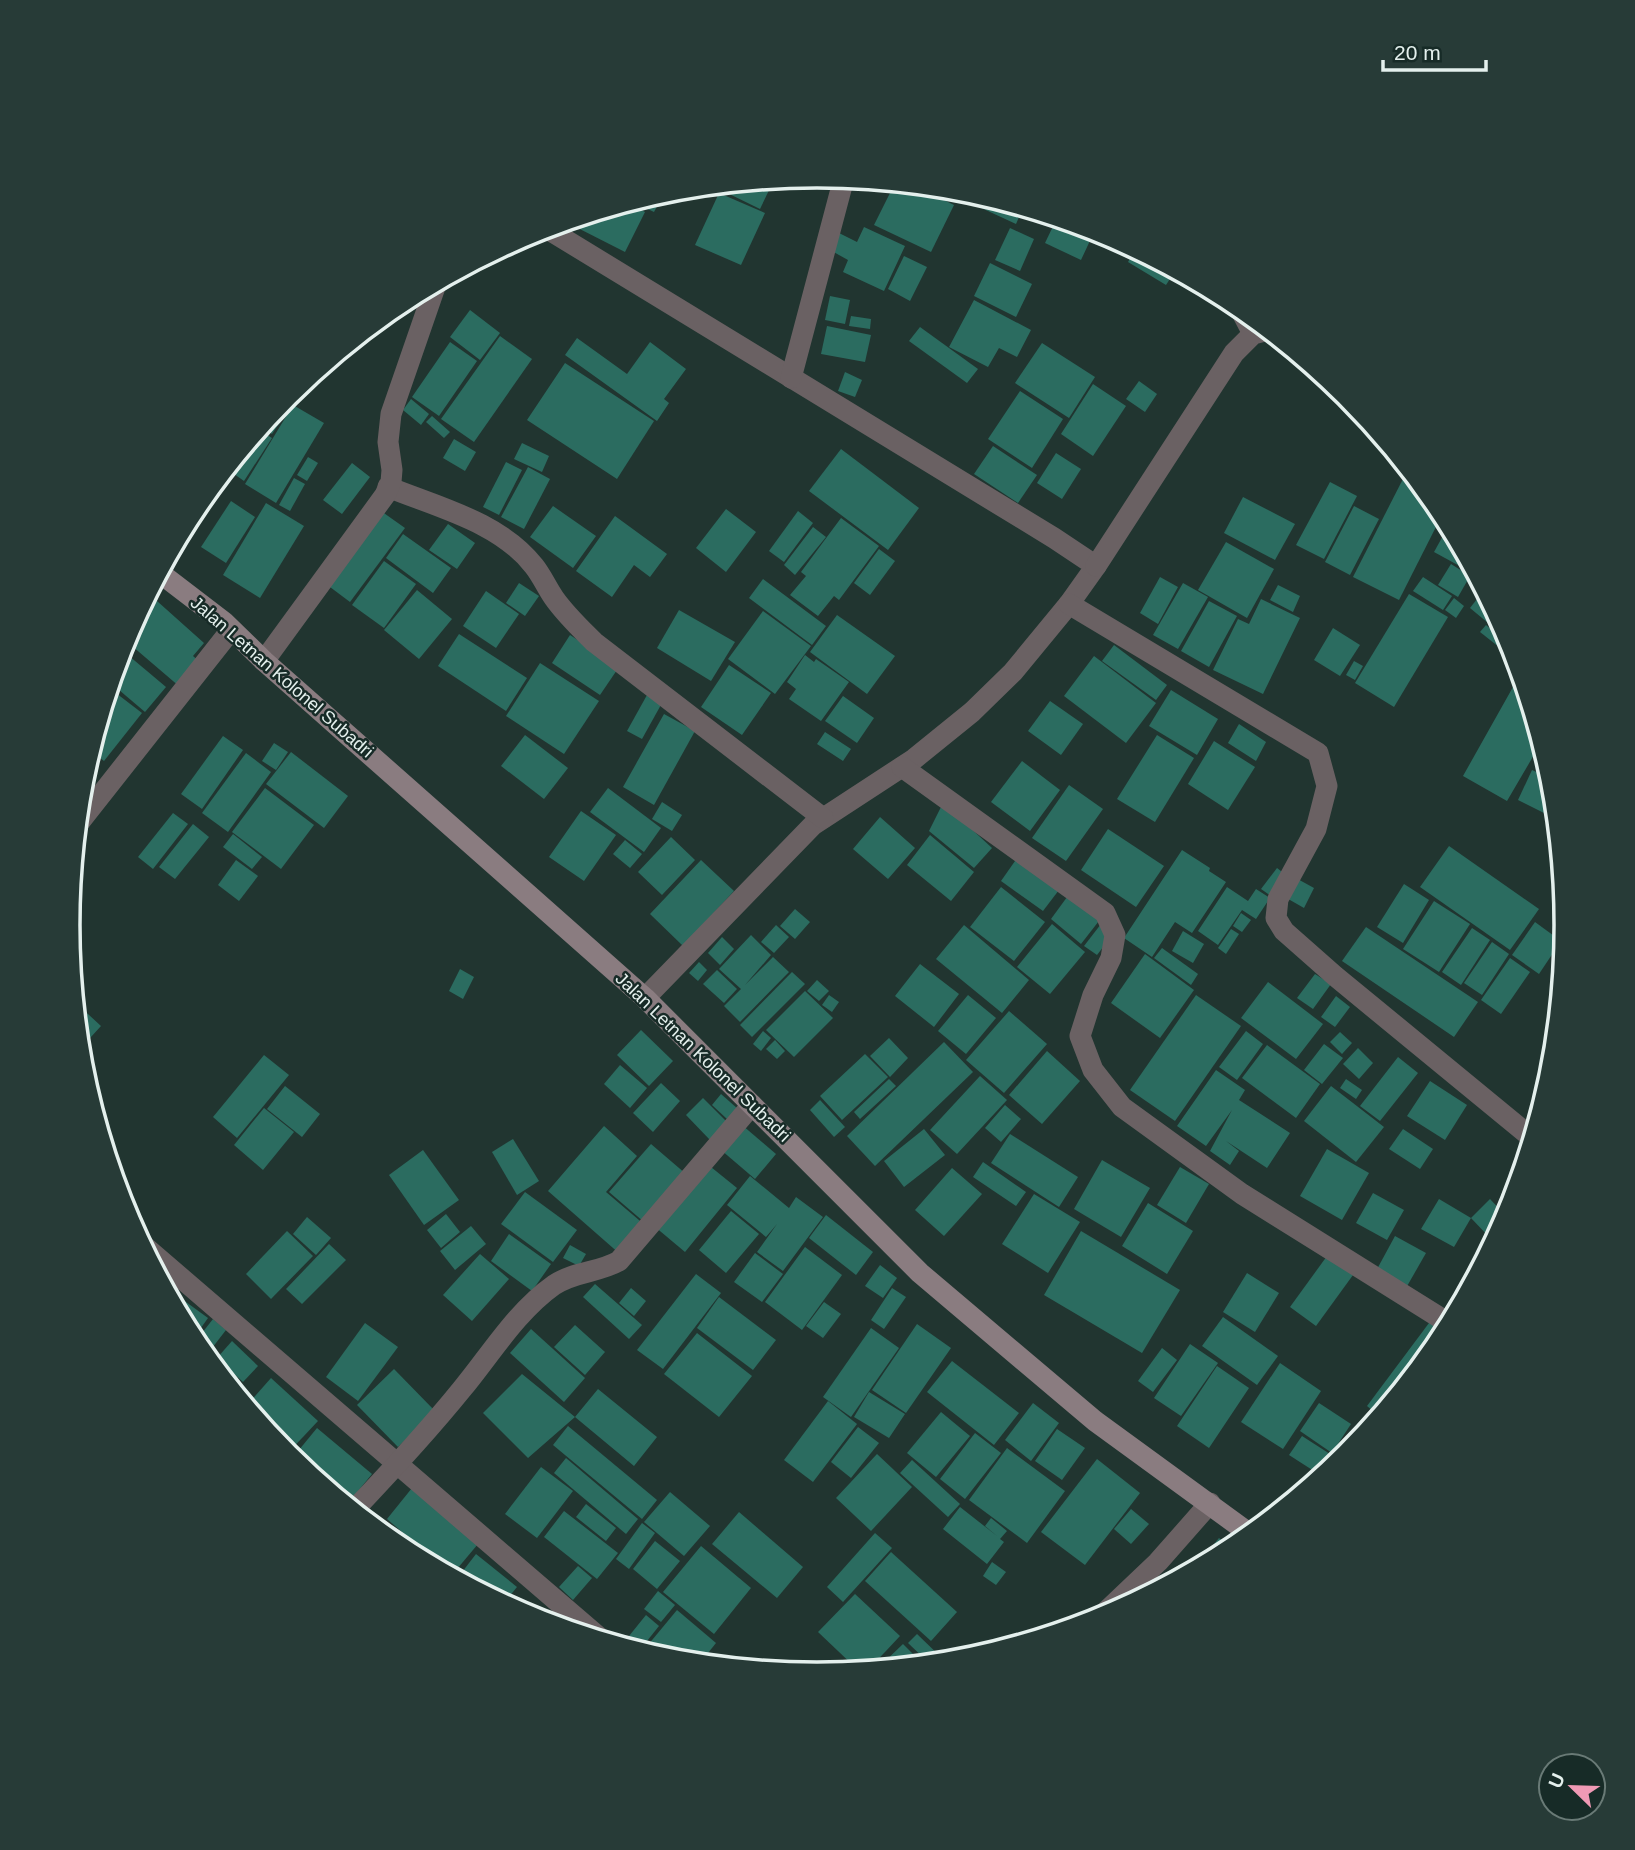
<svg xmlns="http://www.w3.org/2000/svg" width="1635" height="1850" font-family="Arial,sans-serif">
<style>
.building{fill:#2b6c60}
.lines{fill:none;stroke-linecap:round;stroke-linejoin:round}
.street{stroke:#6a6163;stroke-width:21}
.secondary{stroke:#8a7c80;stroke-width:21}
.labels{text-anchor:middle;dominant-baseline:central;stroke-width:5;stroke-linejoin:round;paint-order:stroke}
.street-label{font-size:18px;fill:#e4f0ed;stroke:#172b27}
.rim{fill:none;stroke:#e4f0ed;stroke-width:3.5}
</style>
<rect width="100%" height="100%" fill="#213530"/>
<g class="building">
<polygon points="765,181 772,184 760,209 713,186"/>
<polygon points="895,183 914,185 954,205 931,252 874,225"/>
<polygon points="951,189 964,190 1023,208 1016,224 949,193"/>
<polygon points="664,193 654,212 633,202"/>
<polygon points="719,193 765,213 741,265 695,245"/>
<polygon points="628,203 645,212 625,252 566,222"/>
<polygon points="1057,218 1095,230 1081,260 1045,243"/>
<polygon points="864,227 905,246 884,291 843,272 848,260 830,250 839,233 857,242"/>
<polygon points="1010,228 1034,239 1020,271 995,260"/>
<polygon points="1097,231 1133,248 1131,252 1096,234"/>
<polygon points="1135,249 1175,271 1166,285 1128,262"/>
<polygon points="904,256 927,267 910,301 888,289"/>
<polygon points="990,263 1032,284 1016,317 974,296"/>
<polygon points="830,296 850,300 845,324 825,320"/>
<polygon points="974,300 1031,330 1017,357 999,348 988,367 949,347"/>
<polygon points="470,310 500,333 480,360 450,337"/>
<polygon points="851,316 871,319 870,329 849,326"/>
<polygon points="827,326 871,335 865,362 821,354"/>
<polygon points="920,327 978,369 967,383 909,341"/>
<polygon points="500,336 532,359 474,442 441,419"/>
<polygon points="577,338 627,374 650,342 686,369 664,399 669,403 657,421 565,355"/>
<polygon points="450,342 477,361 439,416 412,397"/>
<polygon points="1042,343 1095,377 1069,418 1015,383"/>
<polygon points="565,363 654,421 617,479 527,420"/>
<polygon points="845,372 862,380 855,397 838,391"/>
<polygon points="1139,381 1157,394 1145,412 1126,399"/>
<polygon points="1093,384 1126,406 1093,456 1061,434"/>
<polygon points="1020,391 1063,419 1032,468 988,439"/>
<polygon points="411,399 429,414 421,425 403,410"/>
<polygon points="293,405 324,423 276,503 245,484"/>
<polygon points="278,408 286,413 272,434 261,427"/>
<polygon points="432,416 450,432 444,438 426,422"/>
<polygon points="259,430 272,438 244,481 227,469"/>
<polygon points="454,439 476,452 465,471 443,458"/>
<polygon points="522,443 549,456 542,472 514,459"/>
<polygon points="993,446 1037,475 1018,503 974,474"/>
<polygon points="841,449 919,508 888,550 809,491"/>
<polygon points="1056,453 1081,469 1062,499 1037,483"/>
<polygon points="308,457 318,463 307,481 297,475"/>
<polygon points="506,462 522,470 499,515 483,507"/>
<polygon points="352,463 370,477 342,514 323,500"/>
<polygon points="528,467 550,479 524,529 501,517"/>
<polygon points="1406,473 1415,478 1443,513 1399,600 1353,577"/>
<polygon points="294,478 305,484 290,511 279,505"/>
<polygon points="1330,482 1357,496 1324,559 1296,545"/>
<polygon points="1243,497 1295,524 1275,560 1224,533"/>
<polygon points="231,501 255,517 226,563 201,547"/>
<polygon points="266,503 304,526 260,598 223,575"/>
<polygon points="553,506 596,536 573,568 530,537"/>
<polygon points="1354,506 1379,519 1350,575 1325,562"/>
<polygon points="726,509 756,532 726,572 696,548"/>
<polygon points="381,511 405,528 350,602 326,584"/>
<polygon points="798,511 813,523 784,562 769,551"/>
<polygon points="615,516 667,554 650,577 634,565 612,597 576,571"/>
<polygon points="841,518 879,546 839,600 834,596 818,616 790,595 806,576 801,572"/>
<polygon points="448,524 475,543 457,569 429,550"/>
<polygon points="1449,525 1476,575 1434,552"/>
<polygon points="813,527 826,537 795,575 784,565"/>
<polygon points="403,534 451,568 433,593 386,558"/>
<polygon points="1226,542 1274,569 1247,618 1198,590"/>
<polygon points="879,549 895,561 870,595 854,583"/>
<polygon points="384,561 416,584 384,628 352,605"/>
<polygon points="1451,564 1470,576 1458,597 1438,585"/>
<polygon points="1160,577 1178,587 1158,624 1140,613"/>
<polygon points="1423,577 1452,596 1443,610 1413,591"/>
<polygon points="763,579 826,626 812,645 749,598"/>
<polygon points="519,583 539,596 525,616 506,603"/>
<polygon points="1183,583 1208,597 1178,649 1153,635"/>
<polygon points="1278,585 1300,596 1293,612 1270,600"/>
<polygon points="417,590 452,619 419,659 384,630"/>
<polygon points="1484,590 1510,639 1511,642 1470,608"/>
<polygon points="486,591 519,614 496,648 463,626"/>
<polygon points="1409,594 1448,617 1394,707 1355,683"/>
<polygon points="1454,598 1464,606 1456,618 1445,610"/>
<polygon points="1261,599 1300,618 1263,694 1213,670 1238,619 1249,624"/>
<polygon points="157,601 204,643 193,656 201,663 180,687 125,640 140,611 145,615"/>
<polygon points="1209,601 1237,616 1209,667 1181,651"/>
<polygon points="679,610 735,642 711,681 657,648"/>
<polygon points="763,611 811,646 775,694 728,659"/>
<polygon points="837,615 895,656 867,694 810,652"/>
<polygon points="1486,625 1512,647 1513,650 1509,655 1480,632"/>
<polygon points="1333,628 1360,645 1340,676 1314,660"/>
<polygon points="459,634 527,678 506,711 438,666"/>
<polygon points="570,635 619,667 600,695 552,663"/>
<polygon points="1114,645 1167,685 1156,700 1102,661"/>
<polygon points="122,650 166,687 145,712 112,684"/>
<polygon points="805,655 814,662 816,659 849,682 821,721 789,699 796,689 787,682"/>
<polygon points="1094,656 1156,703 1126,743 1064,696"/>
<polygon points="1354,661 1363,666 1355,680 1346,675"/>
<polygon points="540,663 599,701 564,754 506,716"/>
<polygon points="729,665 771,693 742,735 701,707"/>
<polygon points="1513,687 1527,694 1544,752 1538,748 1507,801 1463,776"/>
<polygon points="112,690 142,713 104,761 91,751 108,695"/>
<polygon points="1171,690 1218,719 1197,755 1149,726"/>
<polygon points="647,695 662,703 642,739 627,731"/>
<polygon points="843,696 874,718 857,743 825,721"/>
<polygon points="1050,701 1083,724 1061,755 1028,731"/>
<polygon points="664,714 695,731 654,805 623,787"/>
<polygon points="1239,724 1266,742 1256,761 1228,743"/>
<polygon points="825,732 851,749 843,761 817,744"/>
<polygon points="525,735 568,768 544,799 501,766"/>
<polygon points="1157,735 1194,758 1155,822 1117,799"/>
<polygon points="223,736 243,750 202,809 181,794"/>
<polygon points="1214,741 1255,767 1228,810 1188,784"/>
<polygon points="274,743 288,752 276,770 262,761"/>
<polygon points="291,752 348,796 324,828 266,784"/>
<polygon points="246,753 271,772 228,832 202,813"/>
<polygon points="1022,761 1060,790 1030,831 991,802"/>
<polygon points="1532,770 1552,779 1554,792 1544,813 1518,800"/>
<polygon points="1069,785 1103,809 1066,861 1032,838"/>
<polygon points="265,788 314,825 281,869 232,832"/>
<polygon points="608,788 661,828 644,852 590,812"/>
<polygon points="662,802 682,815 672,831 652,819"/>
<polygon points="941,807 964,822 992,848 974,868 929,831"/>
<polygon points="581,811 616,835 584,881 549,857"/>
<polygon points="173,813 188,824 153,869 138,857"/>
<polygon points="880,817 915,848 888,879 853,849"/>
<polygon points="193,824 209,837 175,879 159,867"/>
<polygon points="1108,829 1164,866 1136,907 1081,870"/>
<polygon points="233,834 262,857 252,869 223,847"/>
<polygon points="930,835 974,872 951,901 907,865"/>
<polygon points="671,837 695,860 662,895 638,872"/>
<polygon points="625,840 642,854 630,868 613,854"/>
<polygon points="1449,846 1539,909 1510,950 1420,887"/>
<polygon points="1182,850 1210,868 1209,871 1226,882 1192,933 1175,922 1152,957 1124,938"/>
<polygon points="1020,854 1062,886 1043,911 1001,881"/>
<polygon points="236,860 258,876 239,901 218,885"/>
<polygon points="701,860 734,891 683,946 650,914"/>
<polygon points="1277,868 1286,875 1271,896 1261,889"/>
<polygon points="1294,877 1314,888 1304,908 1283,896"/>
<polygon points="1404,884 1429,900 1403,943 1377,927"/>
<polygon points="1001,887 1045,922 1014,961 970,927"/>
<polygon points="1227,887 1248,901 1256,889 1270,898 1256,919 1242,910 1218,945 1198,931"/>
<polygon points="1070,893 1102,917 1081,944 1051,919"/>
<polygon points="1434,901 1470,924 1439,972 1403,949"/>
<polygon points="795,909 810,922 795,939 780,926"/>
<polygon points="1241,913 1251,920 1242,932 1233,926"/>
<polygon points="1535,922 1561,941 1539,974 1512,955"/>
<polygon points="1052,924 1085,952 1050,994 1017,967"/>
<polygon points="1101,924 1114,933 1097,955 1084,946"/>
<polygon points="776,925 789,937 774,953 761,942"/>
<polygon points="964,925 1029,980 1002,1013 936,959"/>
<polygon points="1366,927 1478,1002 1454,1037 1342,961"/>
<polygon points="1472,928 1490,940 1461,985 1442,972"/>
<polygon points="1231,929 1239,934 1226,954 1218,948"/>
<polygon points="1183,931 1204,944 1193,963 1172,951"/>
<polygon points="751,935 771,955 745,985 773,957 789,972 740,1022 724,1006 741,989 719,969"/>
<polygon points="722,937 734,949 720,965 708,953"/>
<polygon points="1492,942 1509,954 1482,995 1464,983"/>
<polygon points="1162,948 1198,974 1191,985 1154,958"/>
<polygon points="1145,954 1194,990 1160,1038 1111,1003"/>
<polygon points="1510,958 1530,972 1501,1014 1481,1000"/>
<polygon points="699,962 707,970 698,981 689,973"/>
<polygon points="920,964 959,994 934,1027 895,996"/>
<polygon points="460,969 474,977 463,999 449,991"/>
<polygon points="717,970 737,989 724,1003 703,984"/>
<polygon points="792,972 805,984 752,1037 740,1025"/>
<polygon points="1315,974 1331,984 1313,1009 1297,998"/>
<polygon points="817,980 829,991 819,1001 807,991"/>
<polygon points="1268,982 1323,1024 1296,1059 1241,1018"/>
<polygon points="805,991 833,1018 794,1057 766,1030"/>
<polygon points="829,995 839,1002 832,1012 822,1005"/>
<polygon points="968,995 996,1018 966,1054 938,1031"/>
<polygon points="1196,995 1241,1026 1175,1121 1130,1090"/>
<polygon points="1336,996 1350,1007 1335,1027 1321,1017"/>
<polygon points="76,1003 101,1026 80,1049 78,1022"/>
<polygon points="1009,1011 1047,1044 1004,1093 966,1060"/>
<polygon points="641,1030 673,1061 649,1086 617,1055"/>
<polygon points="763,1031 771,1038 761,1051 753,1044"/>
<polygon points="1246,1031 1263,1044 1237,1080 1219,1067"/>
<polygon points="1340,1032 1352,1043 1342,1054 1330,1042"/>
<polygon points="889,1038 908,1058 890,1077 870,1056"/>
<polygon points="775,1040 785,1051 777,1059 766,1049"/>
<polygon points="944,1042 973,1072 875,1166 847,1136"/>
<polygon points="1324,1044 1343,1058 1322,1084 1304,1070"/>
<polygon points="1267,1045 1320,1084 1296,1118 1242,1078"/>
<polygon points="1358,1048 1373,1063 1359,1079 1343,1064"/>
<polygon points="1047,1051 1080,1081 1042,1124 1009,1095"/>
<polygon points="865,1054 888,1077 842,1120 820,1096"/>
<polygon points="264,1055 289,1075 237,1138 213,1117"/>
<polygon points="1398,1057 1418,1073 1380,1121 1360,1106"/>
<polygon points="620,1065 647,1088 630,1108 604,1084"/>
<polygon points="1216,1070 1245,1090 1239,1100 1290,1133 1267,1168 1226,1141 1239,1151 1230,1165 1210,1151 1232,1110 1206,1146 1177,1126"/>
<polygon points="980,1076 1007,1100 957,1154 930,1130"/>
<polygon points="889,1079 896,1086 860,1119 854,1112"/>
<polygon points="1346,1079 1362,1090 1356,1099 1340,1088"/>
<polygon points="1430,1081 1467,1105 1445,1140 1407,1116"/>
<polygon points="661,1083 680,1101 653,1132 633,1113"/>
<polygon points="285,1086 320,1114 302,1137 267,1109"/>
<polygon points="1331,1086 1384,1127 1356,1162 1304,1121"/>
<polygon points="721,1094 738,1109 728,1120 712,1105"/>
<polygon points="703,1098 728,1123 710,1140 686,1115"/>
<polygon points="820,1100 845,1127 834,1137 810,1110"/>
<polygon points="1005,1105 1021,1119 1001,1142 985,1128"/>
<polygon points="264,1108 294,1132 263,1170 234,1145"/>
<polygon points="742,1125 776,1154 755,1179 721,1150"/>
<polygon points="604,1126 637,1156 606,1192 646,1226 621,1255 548,1191"/>
<polygon points="924,1129 945,1155 904,1187 884,1161"/>
<polygon points="1403,1129 1433,1149 1420,1169 1389,1149"/>
<polygon points="1010,1134 1078,1177 1059,1207 991,1163"/>
<polygon points="513,1139 539,1181 517,1195 492,1152"/>
<polygon points="651,1144 686,1174 644,1222 609,1192"/>
<polygon points="1327,1149 1369,1173 1342,1220 1300,1196"/>
<polygon points="423,1150 459,1200 424,1225 389,1175"/>
<polygon points="1102,1160 1150,1188 1121,1237 1074,1209"/>
<polygon points="983,1162 1026,1192 1016,1206 973,1177"/>
<polygon points="706,1163 737,1188 685,1252 654,1226"/>
<polygon points="1180,1167 1209,1184 1186,1223 1157,1205"/>
<polygon points="952,1168 982,1194 944,1236 915,1210"/>
<polygon points="750,1176 789,1208 796,1197 823,1217 783,1271 757,1252 777,1224 766,1237 727,1205"/>
<polygon points="525,1192 577,1230 553,1262 501,1224"/>
<polygon points="1373,1193 1404,1210 1387,1240 1356,1223"/>
<polygon points="1034,1194 1080,1222 1048,1273 1002,1244"/>
<polygon points="1439,1199 1471,1218 1454,1247 1421,1229"/>
<polygon points="1490,1199 1507,1217 1503,1225 1490,1238 1471,1218"/>
<polygon points="1148,1203 1193,1231 1167,1274 1122,1246"/>
<polygon points="731,1211 759,1234 726,1273 699,1250"/>
<polygon points="446,1214 460,1232 441,1248 427,1230"/>
<polygon points="826,1215 873,1252 856,1275 809,1238"/>
<polygon points="307,1217 331,1238 316,1255 293,1234"/>
<polygon points="471,1226 486,1244 455,1270 440,1251"/>
<polygon points="287,1231 313,1256 271,1299 246,1274"/>
<polygon points="1081,1231 1180,1290 1142,1353 1044,1295"/>
<polygon points="509,1234 551,1264 532,1291 491,1261"/>
<polygon points="1395,1236 1426,1253 1406,1288 1376,1271"/>
<polygon points="329,1244 346,1260 302,1304 286,1289"/>
<polygon points="570,1245 586,1254 579,1266 563,1258"/>
<polygon points="805,1247 842,1275 802,1330 765,1302"/>
<polygon points="755,1253 783,1274 762,1302 734,1282"/>
<polygon points="480,1254 509,1279 472,1321 443,1295"/>
<polygon points="1327,1256 1353,1275 1316,1326 1290,1307"/>
<polygon points="880,1265 897,1278 883,1298 865,1286"/>
<polygon points="1247,1273 1279,1293 1255,1332 1223,1312"/>
<polygon points="696,1274 721,1293 663,1369 637,1350"/>
<polygon points="595,1284 642,1325 629,1339 583,1297"/>
<polygon points="631,1288 646,1301 634,1316 619,1303"/>
<polygon points="892,1288 906,1297 884,1329 871,1320"/>
<polygon points="175,1294 208,1318 193,1339 172,1298"/>
<polygon points="719,1297 776,1340 753,1370 697,1328"/>
<polygon points="824,1302 841,1314 823,1338 806,1326"/>
<polygon points="1223,1317 1278,1356 1257,1385 1202,1346"/>
<polygon points="213,1319 226,1330 209,1352 195,1342"/>
<polygon points="1432,1319 1446,1330 1440,1342 1379,1416 1367,1406"/>
<polygon points="365,1323 398,1347 358,1401 326,1377"/>
<polygon points="917,1324 951,1348 906,1413 872,1390"/>
<polygon points="575,1325 605,1352 585,1375 554,1347"/>
<polygon points="871,1328 899,1348 851,1417 823,1397"/>
<polygon points="531,1329 585,1378 564,1402 510,1353"/>
<polygon points="697,1333 752,1376 719,1417 664,1374"/>
<polygon points="232,1341 258,1366 243,1382 217,1358"/>
<polygon points="1190,1344 1218,1363 1181,1416 1154,1398"/>
<polygon points="1162,1348 1177,1360 1153,1392 1138,1381"/>
<polygon points="952,1361 1019,1413 994,1445 927,1392"/>
<polygon points="1280,1363 1321,1391 1283,1449 1241,1422"/>
<polygon points="1217,1366 1249,1388 1209,1448 1177,1426"/>
<polygon points="394,1369 435,1411 398,1447 357,1405"/>
<polygon points="522,1374 575,1417 598,1389 657,1437 634,1466 575,1417 528,1458 483,1413"/>
<polygon points="271,1378 318,1421 287,1454 247,1405"/>
<polygon points="869,1392 905,1414 889,1438 854,1417"/>
<polygon points="828,1401 857,1424 813,1482 784,1460"/>
<polygon points="1033,1403 1059,1423 1031,1461 1005,1440"/>
<polygon points="1319,1403 1351,1424 1332,1453 1300,1431"/>
<polygon points="941,1412 970,1436 936,1477 907,1453"/>
<polygon points="1366,1417 1374,1422 1362,1436 1355,1432"/>
<polygon points="568,1426 657,1500 642,1519 553,1445"/>
<polygon points="858,1427 879,1443 851,1478 831,1462"/>
<polygon points="317,1428 372,1474 349,1502 294,1456"/>
<polygon points="1057,1429 1085,1448 1062,1480 1035,1461"/>
<polygon points="975,1433 1001,1453 965,1499 940,1479"/>
<polygon points="1302,1436 1330,1454 1317,1473 1289,1455"/>
<polygon points="1341,1447 1348,1454 1317,1480 1316,1479"/>
<polygon points="1007,1448 1065,1491 1027,1543 969,1500"/>
<polygon points="877,1454 912,1487 871,1531 836,1498"/>
<polygon points="566,1458 638,1519 626,1534 554,1473"/>
<polygon points="1097,1459 1140,1493 1085,1565 1041,1532"/>
<polygon points="912,1460 960,1504 948,1517 900,1473"/>
<polygon points="541,1467 573,1491 537,1538 505,1514"/>
<polygon points="412,1488 478,1544 452,1575 387,1519"/>
<polygon points="670,1492 710,1526 684,1556 644,1522"/>
<polygon points="586,1504 616,1528 606,1541 576,1517"/>
<polygon points="960,1507 997,1536 985,1526 991,1518 1007,1531 1000,1539 1004,1542 987,1564 943,1529"/>
<polygon points="1131,1509 1149,1524 1131,1544 1114,1529"/>
<polygon points="564,1511 618,1553 597,1579 544,1537"/>
<polygon points="739,1512 803,1567 777,1598 712,1544"/>
<polygon points="642,1523 655,1533 629,1569 616,1559"/>
<polygon points="875,1533 892,1548 843,1602 827,1587"/>
<polygon points="403,1536 423,1553 419,1558 397,1544"/>
<polygon points="1219,1538 1232,1549 1211,1560 1205,1555"/>
<polygon points="655,1541 680,1561 657,1589 633,1569"/>
<polygon points="701,1546 751,1588 714,1634 663,1592"/>
<polygon points="891,1552 957,1612 931,1641 865,1581"/>
<polygon points="476,1554 517,1587 504,1603 470,1585 459,1576"/>
<polygon points="992,1562 1006,1572 996,1585 983,1576"/>
<polygon points="578,1566 592,1578 573,1600 559,1587"/>
<polygon points="658,1591 675,1605 661,1622 644,1609"/>
<polygon points="855,1594 900,1636 869,1669 858,1670 818,1632"/>
<polygon points="677,1610 716,1643 700,1663 671,1660 643,1651"/>
<polygon points="646,1615 659,1626 643,1646 629,1636"/>
<polygon points="917,1634 946,1662 929,1663 908,1643"/>
<polygon points="903,1644 923,1664 878,1668"/>
</g>
<g class="lines">
<g class="street">
<polyline points="546,228 1054,538 1096,566 1069,604 1013,672 972,712 914,759 813,825 645,998"/>
<polyline points="1238,305 1253,334"/>
<polyline points="791,378 844,178"/>
<path d="M 388,487 C 437,507 500,522 534,566 C 542,576 547,588 554,598 C 566,615 580,628 594,642 L 823,818"/>
<polyline points="1096,566 1234,353 1253,334 1268,330"/>
<polyline points="1069,604 1318,753 1327,786 1316,829 1278,899 1276,918 1284,931 1335,976 1532,1138"/>
<polyline points="264,661 385,495 391,482 392,470 388,442 391,414 436,284"/>
<polyline points="902,767 1105,913 1115,935 1111,958 1093,995 1080,1036 1093,1070 1122,1107 1242,1194 1450,1324"/>
<polyline points="78,824 231,630"/>
<polyline points="144,1246 601,1639"/>
<path d="M 354,1510 C 391,1471 428,1431 462,1389 C 491,1354 516,1312 554,1285 C 575,1271 598,1273 619,1261 L 752,1105"/>
<polyline points="1098,1619 1158,1562 1210,1503"/>
</g>
<polyline class="secondary" points="160,573 224,622 264,661 645,998 920,1273 1095,1421 1250,1534"/>
</g>
<g class="labels">
<g class="street-label">
<text transform="translate(282 677) rotate(41)">Jalan Letnan Kolonel Subadri</text>
<text transform="translate(703 1057) rotate(44)">Jalan Letnan Kolonel Subadri</text>
</g>
</g>
<path d="M0 0H1635V1850H0ZM80 925a737 737 0 1 1 1474 0a737 737 0 1 1-1474 0Z" fill="#273b37" fill-rule="evenodd"/>
<path class="rim" d="M80 925a737 737 0 1 1 1474 0a737 737 0 1 1-1474 0Z"/>
<g transform="translate(1572 1787) rotate(293)"><circle r="33" fill="#172b27" stroke="#697a76" stroke-width="2"/>
<path d="M0-5L12 26L0 18L-12 26Z" fill="#f09ab5"/>
<text y="-10" font-size="19" font-weight="bold" text-anchor="middle" fill="#e4f0ed">U</text>
</g>
<path d="M1383 60v10h103v-10" fill="none" stroke="#e4f0ed" stroke-width="3.5"/>
<text x="1394" y="60" font-size="21" fill="#e4f0ed" stroke="#172b27" stroke-width="5" paint-order="stroke">20 m</text>
</svg>
